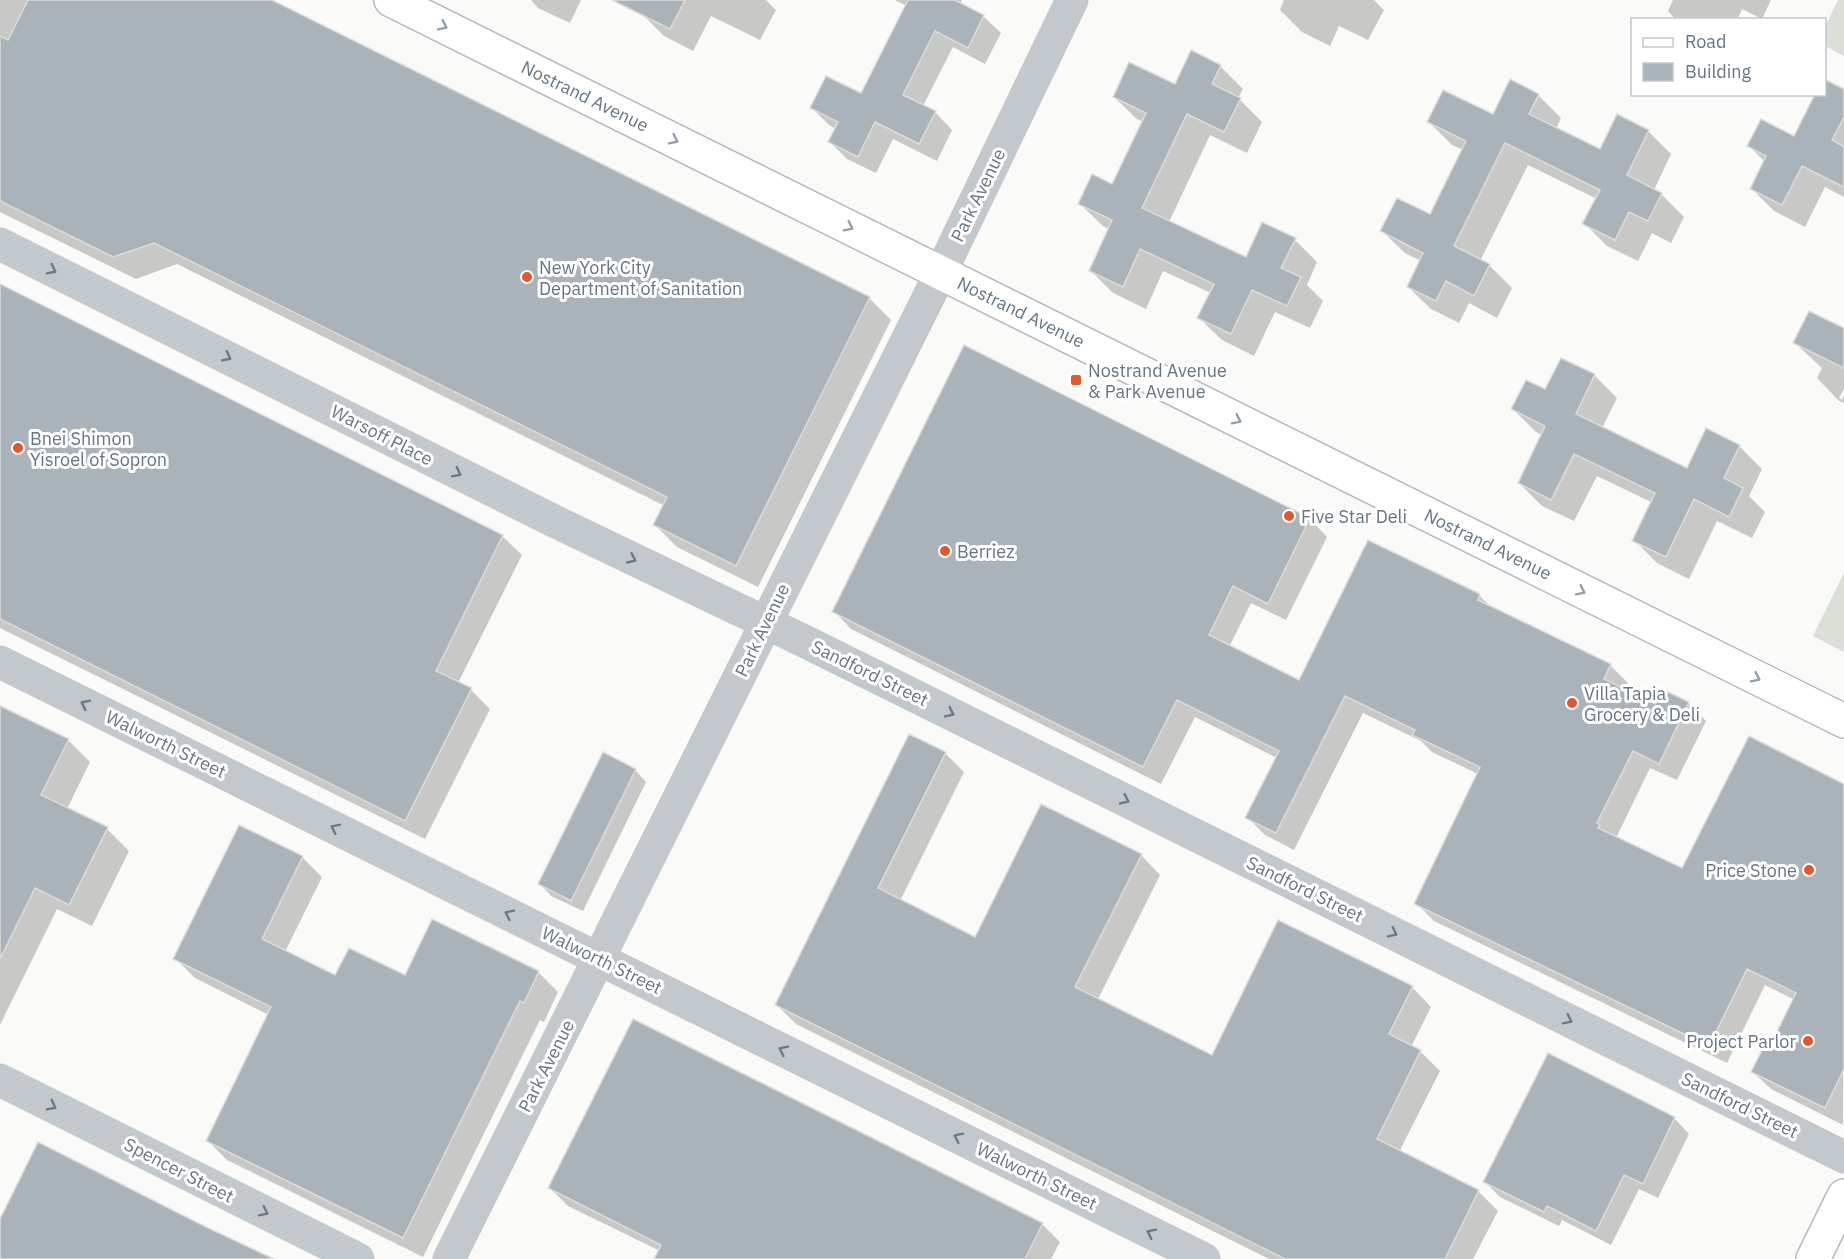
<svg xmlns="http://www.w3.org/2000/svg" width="1844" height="1259" font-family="'IBM Plex Sans',sans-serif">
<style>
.green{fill:#dadfd7}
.shadow{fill:#0003}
.building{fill:#aab3b9;stroke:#dcdcda;stroke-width:1.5}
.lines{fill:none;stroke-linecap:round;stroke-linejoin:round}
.major-casing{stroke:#b5babe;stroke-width:36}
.minor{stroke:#c3c8cc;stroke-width:33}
.major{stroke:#fff;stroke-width:33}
.oneway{stroke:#939fa8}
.oneway2{stroke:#6a7a87}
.poi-dot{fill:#e4572e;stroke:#fff;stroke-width:2}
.labels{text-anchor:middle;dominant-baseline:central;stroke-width:6;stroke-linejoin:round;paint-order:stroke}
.street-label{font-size:18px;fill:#657683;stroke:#fff}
.poi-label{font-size:18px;fill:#657683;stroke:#fff;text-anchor:start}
</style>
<rect width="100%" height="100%" fill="#fafaf8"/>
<g class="green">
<polygon points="1838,0 1844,0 1844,56 1825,46 1825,27"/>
<polygon points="1844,573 1844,652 1813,636"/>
</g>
<g class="shadow">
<polygon points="0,0 268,0 869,298 891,320 758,587 677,547 655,525 665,506 177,264 136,279 0,212"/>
<polygon points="531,0 581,0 570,23 538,8"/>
<polygon points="639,0 766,0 776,10 760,40 711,16 693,51 664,36 642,14"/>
<polygon points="895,0 962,0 960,4 983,16 1001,33 985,64 953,47 923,106 935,112 952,130 937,161 893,139 876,173 847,159 830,142 836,129 829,125 812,108 862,95 907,6"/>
<polygon points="1284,0 1374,0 1384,10 1368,40 1339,26 1330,46 1302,32 1280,10"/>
<polygon points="1673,0 1771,0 1762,19 1742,9 1737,20 1676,20 1668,11"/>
<polygon points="1220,66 1243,89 1238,98 1262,122 1247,153 1210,135 1169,222 1247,259 1295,240 1317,262 1307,285 1323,301 1310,328 1275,312 1254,356 1222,340 1199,318 1211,293 1163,271 1146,309 1113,293 1090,270 1110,230 1103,226 1080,204 1113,186 1143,122 1137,119 1114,97 1175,86"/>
<polygon points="1844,91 1844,197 1825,187 1805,227 1774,211 1752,189 1765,162 1749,146 1795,138 1824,94"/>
<polygon points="1538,95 1561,118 1556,129 1601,151 1618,116 1648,131 1671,154 1654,190 1661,194 1684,217 1671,243 1652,233 1638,261 1607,246 1584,223 1597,199 1528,165 1480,261 1489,265 1512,288 1497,318 1469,303 1459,323 1431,309 1408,287 1421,261 1405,253 1382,231 1430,216 1463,150 1452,145 1429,122 1494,116"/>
<polygon points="0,286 502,536 522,555 458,683 471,690 490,709 425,839 0,628"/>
<polygon points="1844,330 1844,389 1839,398 1842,400 1844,395 1844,403 1839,401 1817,378 1822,368 1795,343"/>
<polygon points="965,347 1310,519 1327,537 1286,620 1251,603 1229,647 1300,682 1479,595 1493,609 1610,665 1628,683 1624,691 1656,706 1688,703 1706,721 1677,780 1650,768 1616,838 1683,870 1844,785 1843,1125 1771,1089 1753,1072 1770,1050 1795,1000 1765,985 1727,1063 1434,921 1416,903 1478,774 1432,752 1421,741 1363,713 1294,850 1265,835 1247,817 1277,758 1195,717 1161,784 851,629 834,611"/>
<polygon points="1594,375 1617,398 1602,428 1688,470 1739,446 1762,469 1749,496 1765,512 1752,538 1717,521 1689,579 1657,563 1634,540 1653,503 1597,476 1574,521 1542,506 1519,483 1542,435 1536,432 1513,409 1546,391"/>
<polygon points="0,707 68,740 90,762 67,809 107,829 129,851 92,926 57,909 0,1025"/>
<polygon points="945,753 964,772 900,901 976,939 1141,855 1160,875 1098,999 1212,1057 1412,987 1431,1007 1411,1047 1420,1051 1440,1071 1399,1152 1478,1191 1498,1211 1473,1259 1269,1259 796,1024 777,1005"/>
<polygon points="635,770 646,782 583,911 551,896 540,884"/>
<polygon points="240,827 302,857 322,877 285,952 336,977 406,977 538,972 558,992 544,1022 540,1020 423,1257 227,1160 207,1140 269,1015 195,978 175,958"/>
<polygon points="1674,1118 1689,1134 1658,1198 1639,1189 1611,1245 1562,1220 1559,1226 1500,1197 1485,1182"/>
<polygon points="550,1188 1042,1224 1060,1242 1051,1259 656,1259 660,1251 568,1206"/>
</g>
<g class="building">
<polygon points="28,0 272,0 870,297 736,566 653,525 667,497 154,243 113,257 0,201 0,36 8,40"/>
<polygon points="612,0 685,0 670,29"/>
<polygon points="908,0 955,0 984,15 968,48 935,31 903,95 936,111 919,144 875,122 858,157 828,142 838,122 810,108 826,76 861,93"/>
<polygon points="1191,50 1221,65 1212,84 1241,98 1224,132 1187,114 1142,208 1246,257 1262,222 1296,238 1281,268 1301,277 1287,306 1252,290 1231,334 1197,318 1214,284 1140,249 1123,287 1089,271 1112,220 1078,204 1092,174 1112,184 1146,113 1113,97 1129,62 1175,84"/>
<polygon points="1510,79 1539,94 1529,114 1600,149 1617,114 1649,130 1627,175 1662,193 1648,221 1629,212 1615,240 1582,224 1600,190 1505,143 1454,246 1490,264 1474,296 1446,281 1436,301 1407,287 1423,253 1380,231 1397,198 1430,214 1466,141 1427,122 1443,90 1493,114"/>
<polygon points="1824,79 1844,89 1844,117 1832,140 1844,147 1844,187 1802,166 1782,205 1750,189 1766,156 1747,146 1761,119 1794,136 1815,94 1824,94"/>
<polygon points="0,284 503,535 436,671 472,688 405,821 0,619"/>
<polygon points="1809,311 1844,328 1844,368 1793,343"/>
<polygon points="964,345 1310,518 1268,604 1233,586 1209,635 1299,680 1368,540 1480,594 1478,600 1611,664 1604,679 1655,704 1662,689 1689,702 1659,764 1633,751 1597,823 1600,825 1598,828 1682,868 1749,736 1844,784 1844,1069 1825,1108 1751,1072 1764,1046 1769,1048 1796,993 1747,969 1709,1046 1414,904 1480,767 1412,735 1415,730 1345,696 1276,833 1245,818 1279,751 1177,700 1143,767 832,612"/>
<polygon points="1561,358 1595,374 1576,414 1687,468 1706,428 1740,445 1724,478 1743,488 1729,517 1694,499 1666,557 1632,541 1655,493 1574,454 1551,500 1518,483 1545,426 1511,409 1526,380 1545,389"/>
<polygon points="0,706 69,739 41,795 108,827 69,905 35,888 0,959"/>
<polygon points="909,734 946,752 878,888 975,937 1041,804 1142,854 1075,987 1212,1055 1278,920 1413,986 1389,1034 1421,1050 1377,1139 1479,1190 1445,1259 1285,1259 775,1005"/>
<polygon points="603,752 636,769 571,901 538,884"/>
<polygon points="239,825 303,856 262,939 335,975 349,948 405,975 432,919 539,971 524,1003 520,1001 403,1238 206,1141 271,1007 173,959"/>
<polygon points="633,1019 1043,1223 1025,1259 654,1259 661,1245 548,1188"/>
<polygon points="1548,1053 1675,1117 1643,1184 1624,1175 1596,1231 1547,1206 1544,1212 1483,1182"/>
<polygon points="38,1142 204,1226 274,1259 0,1259 0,1219"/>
</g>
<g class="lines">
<defs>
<g id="major">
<polyline points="391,0 1844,721"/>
<polyline points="1813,1259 1844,1196"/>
</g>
</defs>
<use href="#major" class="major-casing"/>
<g class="minor">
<polyline points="0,244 556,522 802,640 1844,1157"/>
<polyline points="0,662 1204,1259"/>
<polyline points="0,1080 358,1259"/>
<polyline points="449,1259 941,272 1072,0"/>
</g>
<use href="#major" class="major"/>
</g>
<defs><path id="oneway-chevron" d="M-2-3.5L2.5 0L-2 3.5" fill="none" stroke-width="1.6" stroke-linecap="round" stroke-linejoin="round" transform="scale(1.5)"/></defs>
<g class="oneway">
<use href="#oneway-chevron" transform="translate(443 26) rotate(26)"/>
<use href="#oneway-chevron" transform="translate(674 140) rotate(26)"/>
<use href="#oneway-chevron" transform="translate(849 227) rotate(26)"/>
<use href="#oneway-chevron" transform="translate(1237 420) rotate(26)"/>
<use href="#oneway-chevron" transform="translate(1581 591) rotate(26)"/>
<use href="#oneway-chevron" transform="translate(1756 678) rotate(26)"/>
</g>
<g class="oneway2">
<use href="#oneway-chevron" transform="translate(52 270) rotate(27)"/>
<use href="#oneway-chevron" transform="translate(227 357) rotate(27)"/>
<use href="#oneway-chevron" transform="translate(457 473) rotate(27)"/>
<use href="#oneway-chevron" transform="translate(632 559) rotate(25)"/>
<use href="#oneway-chevron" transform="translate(85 704) rotate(-154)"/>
<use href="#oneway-chevron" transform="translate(950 713) rotate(26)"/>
<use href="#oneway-chevron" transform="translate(1125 800) rotate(26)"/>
<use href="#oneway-chevron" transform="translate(335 828) rotate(-154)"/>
<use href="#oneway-chevron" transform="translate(509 914) rotate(-154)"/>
<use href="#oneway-chevron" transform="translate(1393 933) rotate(26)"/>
<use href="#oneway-chevron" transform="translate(1568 1020) rotate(26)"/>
<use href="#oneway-chevron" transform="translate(783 1050) rotate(-154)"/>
<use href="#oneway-chevron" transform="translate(52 1106) rotate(27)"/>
<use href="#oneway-chevron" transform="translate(958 1137) rotate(-154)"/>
<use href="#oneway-chevron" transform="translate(264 1212) rotate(26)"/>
<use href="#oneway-chevron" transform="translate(1151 1233) rotate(-154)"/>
</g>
<g class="poi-dot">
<circle cx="527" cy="277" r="6"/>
<rect x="1070" y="374" width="12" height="12" rx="3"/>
<circle cx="18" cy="448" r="6"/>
<circle cx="1289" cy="516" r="6"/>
<circle cx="945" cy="551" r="6"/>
<circle cx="1572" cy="703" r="6"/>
<circle cx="1809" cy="870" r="6"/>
<circle cx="1808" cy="1041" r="6"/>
</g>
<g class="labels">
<g class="street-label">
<text transform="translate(585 96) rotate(26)">Nostrand Avenue</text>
<text transform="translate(978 195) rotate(-64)">Park Avenue</text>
<text transform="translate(1021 312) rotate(26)">Nostrand Avenue</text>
<text transform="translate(382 435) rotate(27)">Warsoff Place</text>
<text transform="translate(1488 544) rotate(26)">Nostrand Avenue</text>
<text transform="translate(762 630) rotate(-64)">Park Avenue</text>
<text transform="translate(870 673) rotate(26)">Sandford Street</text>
<text transform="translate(166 744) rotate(26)">Walworth Street</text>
<text transform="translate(1305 889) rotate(26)">Sandford Street</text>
<text transform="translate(602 960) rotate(26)">Walworth Street</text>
<text transform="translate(546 1066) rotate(-63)">Park Avenue</text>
<text transform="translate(1740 1105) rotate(26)">Sandford Street</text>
<text transform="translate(179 1170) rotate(27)">Spencer Street</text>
<text transform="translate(1037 1176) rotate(26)">Walworth Street</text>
</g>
<g class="poi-label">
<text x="539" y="267">New York City<tspan x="539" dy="21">Department of Sanitation</tspan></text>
<text x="1088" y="370">Nostrand Avenue<tspan x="1088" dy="21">&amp; Park Avenue</tspan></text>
<text x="30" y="438">Bnei Shimon<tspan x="30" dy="21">Yisroel of Sopron</tspan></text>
<text x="1301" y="516">Five Star Deli</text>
<text x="957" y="551">Berriez</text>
<text x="1584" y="693">Villa Tapia<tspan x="1584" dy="21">Grocery &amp; Deli</tspan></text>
<text x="1797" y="870" text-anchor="end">Price Stone</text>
<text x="1796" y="1041" text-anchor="end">Project Parlor</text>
</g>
</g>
<rect x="1631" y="18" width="195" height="78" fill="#ffffff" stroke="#c1c8cd" stroke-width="1.5"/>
<rect x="1643" y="38" width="30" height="9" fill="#ffffff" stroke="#c1c8cd" stroke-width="1.5"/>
<text x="1685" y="48" font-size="18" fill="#657683">Road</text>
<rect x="1643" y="63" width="30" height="18" fill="#aab3b9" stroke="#c1c8cd" stroke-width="1.5"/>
<text x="1685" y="78" font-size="18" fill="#657683">Building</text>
</svg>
